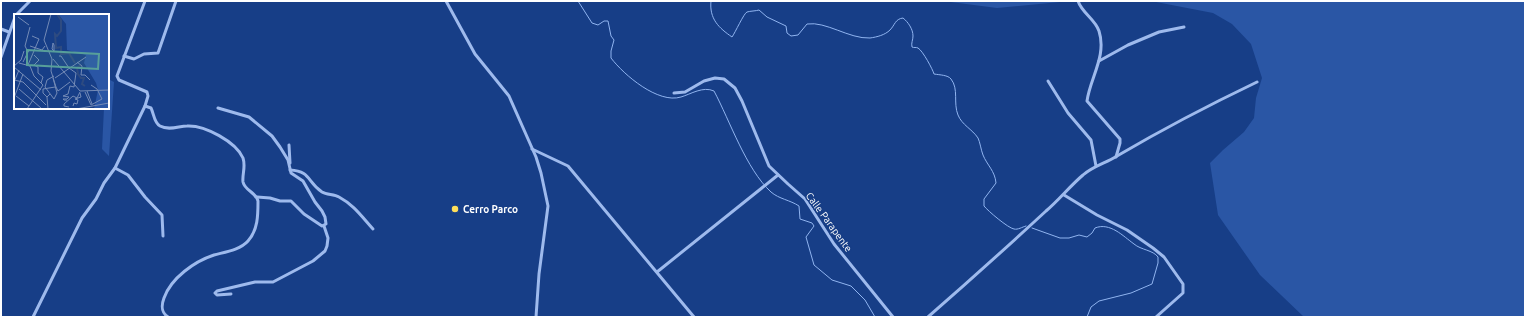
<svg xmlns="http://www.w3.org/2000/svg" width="1526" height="318" font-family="Ubuntu,sans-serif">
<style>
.green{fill:#2a56a5}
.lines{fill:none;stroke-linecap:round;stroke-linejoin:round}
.stream{stroke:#90b4f0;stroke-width:1}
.minor{stroke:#9ebaed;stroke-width:3}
.poi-dot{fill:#ffdf5a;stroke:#173e87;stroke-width:1.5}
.labels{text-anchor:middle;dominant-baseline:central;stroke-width:3;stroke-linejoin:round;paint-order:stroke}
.poi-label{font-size:10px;font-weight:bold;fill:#fff;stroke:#173e87;text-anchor:start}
.street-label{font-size:10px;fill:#fff;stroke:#173e87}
.inset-river{fill:none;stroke:#2e4b81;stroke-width:2}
.inset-road{fill:none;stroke:#748bb7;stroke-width:1}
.view{fill:#579f9a;fill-opacity:0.15;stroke:#579f9a;stroke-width:2}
.inset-edge{fill:none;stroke:#fff;stroke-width:2}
</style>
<rect width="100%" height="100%" fill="#173e87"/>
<g class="green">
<polygon points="943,1 1070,1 997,8"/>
<polygon points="1151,1 1525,1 1525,317 1304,317 1260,275 1218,215 1210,163 1223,150 1244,132 1254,118 1256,98 1262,78 1251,44 1232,24 1213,13"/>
<polygon points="108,79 114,82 109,156 102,149 104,108 108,108"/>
</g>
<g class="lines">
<g class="stream">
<path d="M 578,1 L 592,23 L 598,25 L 604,21 L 608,21 L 611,36 L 614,40 L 611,51 L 611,58 C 624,75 658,104 681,97 C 691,94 703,86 714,91 C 730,121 746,169 771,192 C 779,199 790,200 799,206 L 800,219 L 812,223 L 814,226 L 806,237 L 814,265 L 832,280 L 851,286 L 865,300 L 875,317"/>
<path d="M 711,1 C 709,19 719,28 732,37 C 735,33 744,13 747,12 C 750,11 756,11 759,10 L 767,17 L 786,26 L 787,33 L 791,36 L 798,35 L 807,24 C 826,21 849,39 870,38 C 877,37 885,35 890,30 C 895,25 895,19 903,18 C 908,22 913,29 913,36 C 913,40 911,43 912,47 C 914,48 916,47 918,48 C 923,51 933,70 934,74 C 940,75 948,75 951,79 C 959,89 953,103 958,115 C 962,125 972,129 978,138 C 980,142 981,150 983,155 C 987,165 995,171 996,183 L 984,199 L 984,206 C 988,211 1008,228 1014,229 C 1018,230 1022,227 1026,226"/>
<path d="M 1032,228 L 1060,238 L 1069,238 L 1079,235 L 1087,237 L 1092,233 L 1095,228 C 1110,222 1123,236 1134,244 C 1141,250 1153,250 1158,257 L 1158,263 L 1152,284 L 1131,293 L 1099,301 L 1091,307 L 1087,317"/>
</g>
<g class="minor">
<polyline points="446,1 475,54 509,96 536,157 541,173 548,206 539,274 536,317"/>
<path d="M 1078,1 C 1082,13 1095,19 1099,31 C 1107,56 1090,78 1087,101 L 1120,139 L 1120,143 L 1116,157"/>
<polyline points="16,15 30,1"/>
<polyline points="1,29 9,32"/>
<polyline points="124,56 134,59 144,54 158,53 176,1"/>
<polyline points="1,57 15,17"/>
<polyline points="1099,61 1128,45 1159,32 1184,27"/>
<polyline points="1048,81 1068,113 1091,140 1096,166"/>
<polyline points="674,93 685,92 704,81 715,78 724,79 735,88 742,101 769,166 788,184 805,199 834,244 893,317"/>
<path d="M 145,106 L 151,108 C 154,114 154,123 160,126 C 169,131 179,126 187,126 C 205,125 236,142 243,158 C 246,167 242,174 243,182 C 245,191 256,192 258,201 C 258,215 258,230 248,241 C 240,250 225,252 214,255 C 195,261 171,278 164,298 C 161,306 161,312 168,317"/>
<polyline points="218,108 249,117 272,136 280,147 288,160 291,173 303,181 315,202 322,211 325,217 326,224 322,226 304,214 291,201 280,201 270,198 257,197"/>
<polyline points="289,145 290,163"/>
<polyline points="532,149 568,166 694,317"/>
<polyline points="115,168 128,175 145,197 162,215 163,236"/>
<path d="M 290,170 C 311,171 307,182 322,192 C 327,195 334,194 339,197 C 354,205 362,217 373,229"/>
<polyline points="1064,195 1097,215 1127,230 1153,248 1164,257 1183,284 1183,293 1156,317"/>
<polyline points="657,272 778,175"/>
<polyline points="231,294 217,295 215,293 217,291 255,282 273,282 313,261 325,251 327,246 328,238 324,226"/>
<polyline points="33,317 82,218 96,199 104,183 115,168 145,106 148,96 147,92 119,80 117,76 145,1"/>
<path d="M 928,317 C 968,282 1007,247 1046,211 C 1059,200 1070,186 1083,175 C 1093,166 1106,163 1117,156 C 1163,129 1209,105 1257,82"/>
</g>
</g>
<circle class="poi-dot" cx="455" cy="209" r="4"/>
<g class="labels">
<g class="poi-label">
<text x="463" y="209">Cerro Parco</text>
</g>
<g class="street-label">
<text transform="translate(829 222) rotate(54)">Calle Parapente</text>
</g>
</g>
<g transform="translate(14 14)">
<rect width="95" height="95" fill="#173e87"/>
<path d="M 44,0 L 95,0 L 95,95 L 80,95 L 84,76 L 82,69 L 70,49 L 72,41 L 53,36 L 52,10 Z" fill="#2a56a5"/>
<path class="inset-river" d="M 43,0 L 47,6 L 47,17 L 43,22 L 41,20 L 42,34 L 47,33 L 47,40 L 55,39 L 61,49M 67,51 L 63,54 L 64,60 L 67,64 L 70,64 L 68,70 L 71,72"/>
<path class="inset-road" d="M 37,0 L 30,26 L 38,45 L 37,57 L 42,73M 4,3 L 15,11M 39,29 L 40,31 L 40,37 L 38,35 ZM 16,32 L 28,36 L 31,32M 14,38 L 11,32 L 16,13M 20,41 L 25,46 L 20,51 L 24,53 L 24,59 L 29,63 L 27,69M 45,42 L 47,42 L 55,54 L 62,59 L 60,73M 39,45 L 66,77 L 95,76M 9,48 L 15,36M 63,48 L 68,52 L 67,61 L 71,61 L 76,66M 5,49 L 16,52 L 20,62 L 29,71 L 13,95M 14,51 L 25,25 L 18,22M 0,52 L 7,46 L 10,37M 0,53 L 27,76M 39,64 L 43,79 L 40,85 L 31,73 L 33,66 L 40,62M 41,64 L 72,43M 0,66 L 9,68 L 32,91M 0,68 L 5,56M 77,71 L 83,75 L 88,85 L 77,91M 42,73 L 44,77 L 56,68M 5,75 L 27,94M 73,77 L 78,90M 71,78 L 77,91M 2,82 L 15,92M 33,83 L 29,79 L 29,75 L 41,73M 0,84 L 9,60M 53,86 L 50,86 L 49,85 L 53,85 L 55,83 L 49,82 L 54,80 L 56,72 L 60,73M 59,92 L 60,89 L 63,90 L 64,86 L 61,85 L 67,83 L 66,79M 55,93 L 50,92 L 50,90 L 59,82 L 63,84 L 66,78M 34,95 L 33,83 L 36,80M 62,95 L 95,89"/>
<path class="view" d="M 13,36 L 85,40 L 84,55 L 13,51 Z"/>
<rect width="95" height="95" class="inset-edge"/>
</g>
<rect width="1526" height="318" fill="none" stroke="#ffffff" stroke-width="4"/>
</svg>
